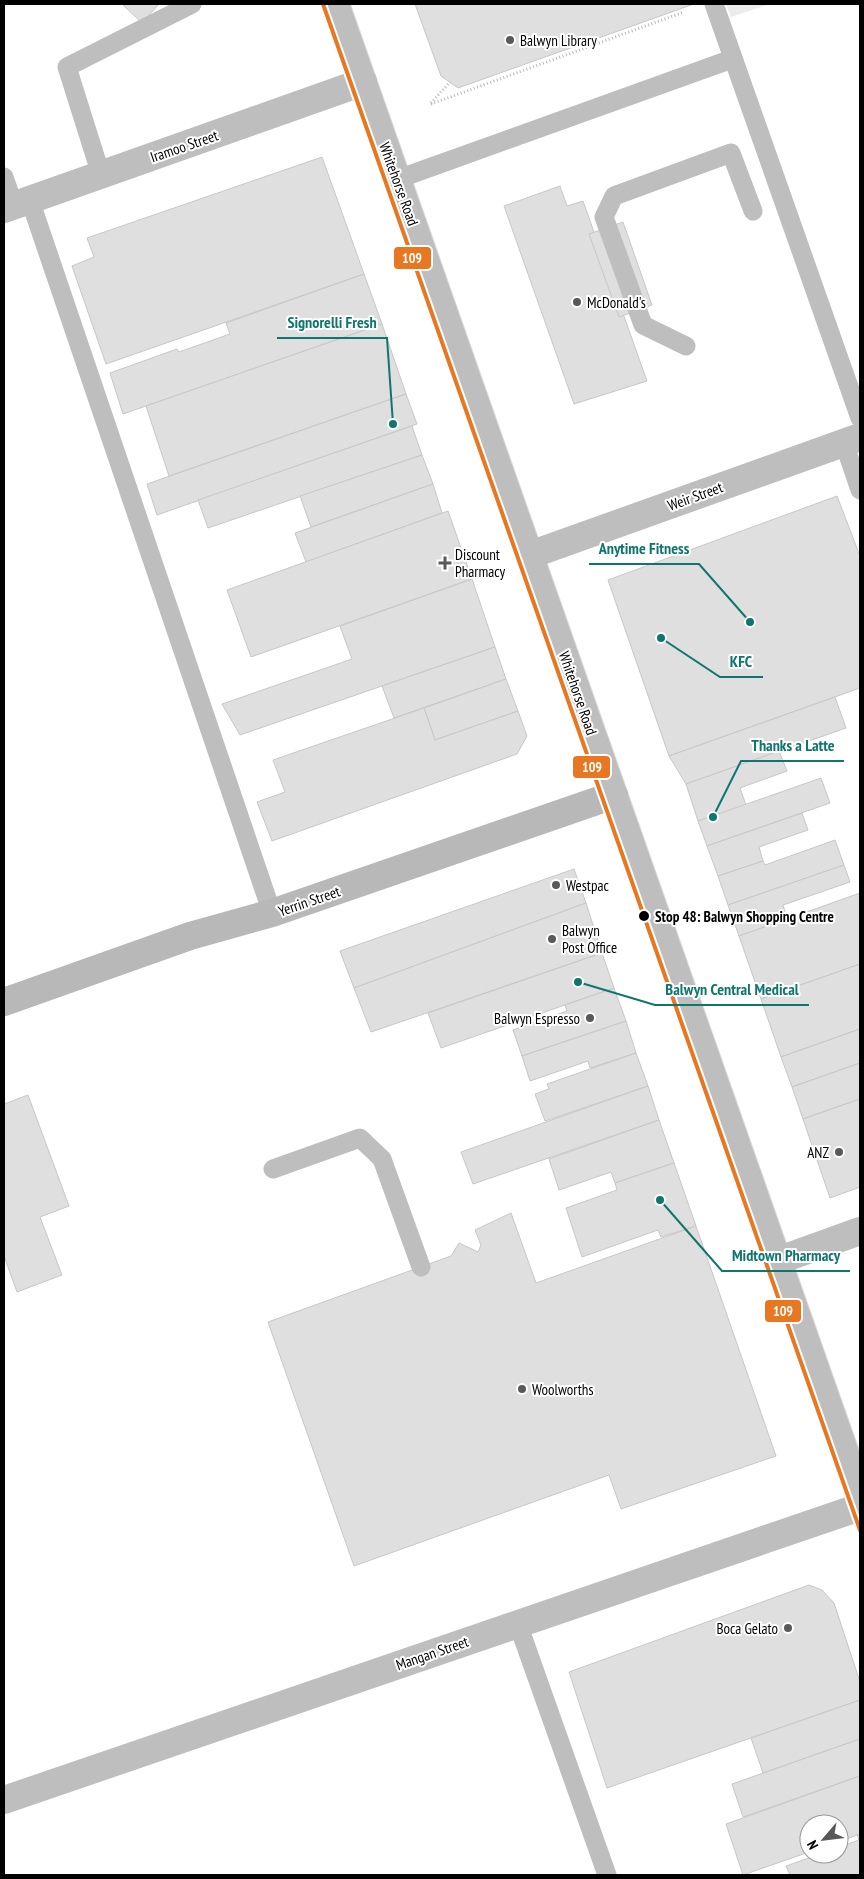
<svg xmlns="http://www.w3.org/2000/svg" width="864" height="1879" font-family="'PT Sans Narrow',sans-serif">
<style>
.green{fill:#ececec}
.building{fill:#dfdfdf;stroke:#c7c7c7}
.lines{fill:none;stroke-linecap:round;stroke-linejoin:round}
.primary-casing{stroke:#dbdbdb;stroke-width:30}
.path{stroke:#b9b9b9;stroke-width:3;stroke-dasharray:1 2.5;stroke-linecap:butt}
.lane{stroke:#bebebe;stroke-width:19}
.street{stroke:#bebebe;stroke-width:28}
.secondary{stroke:#b8b8b8;stroke-width:28}
.primary{stroke:#bebebe;stroke-width:28}
.tram-1-casing{stroke:#fff;stroke-width:8}
.tram-1{stroke:#e87722;stroke-width:4}
.poi-dot{fill:#595959;stroke:#fff;stroke-width:2}
.stop-dot{fill:#000;stroke:#fff;stroke-width:2}
.labels{text-anchor:middle;dominant-baseline:central;stroke-width:4;stroke-linejoin:round;paint-order:stroke}
.poi-label{font-size:15px;fill:#000;stroke:#fff;text-anchor:start}
.street-label{font-size:15px;fill:#000;stroke:#fff}
.stop-label{font-size:15px;font-weight:bold;fill:#000;stroke:#fff;text-anchor:start}
.leader{fill:none;stroke:#0f766e;stroke-width:2}
.callout-dot{fill:#0f766e;stroke:#fff;stroke-width:2}
.callout-label{font-size:16px;text-anchor:middle;font-weight:bold;fill:#0f766e;stroke:#fff;stroke-width:4;stroke-linejoin:round;paint-order:stroke}
.line-badge{stroke:#fff;stroke-width:2}
.badge-label{font-size:14px;text-anchor:middle;font-weight:bold;fill:#fff}
</style>
<rect width="100%" height="100%" fill="#fff"/>
<polygon class="green" points="726,4 770,4 731,17"/>
<g class="building">
<polygon points="122,4 159,4 142,23"/>
<polygon points="415,4 694,4 458,88 441,76"/>
<polygon points="322,157 364,274 106,364 72,266 94,257 87,238"/>
<polygon points="560,186 567,206 583,201 647,381 574,404 504,206"/>
<polygon points="623,222 652,305 619,317 589,234"/>
<polygon points="364,274 382,324 123,414 110,373 177,349 179,352 230,334 226,323"/>
<polygon points="382,324 406,394 169,476 146,406"/>
<polygon points="406,394 417,424 157,515 147,484"/>
<polygon points="412,426 422,455 208,528 198,500"/>
<polygon points="422,455 433,484 311,527 300,496"/>
<polygon points="433,484 442,513 306,562 295,533"/>
<polygon points="837,496 860,556 860,688 669,756 608,580"/>
<polygon points="448,511 472,579 251,657 227,590"/>
<polygon points="472,579 495,647 240,735 222,704 352,659 340,626"/>
<polygon points="495,647 506,679 394,718 382,686"/>
<polygon points="506,679 518,711 435,740 424,708"/>
<polygon points="835,697 846,728 686,784 669,756"/>
<polygon points="424,708 435,740 518,711 527,736 517,754 272,841 257,802 285,792 273,760"/>
<polygon points="779,751 787,771 740,788 746,805 698,821 686,784"/>
<polygon points="821,778 830,803 707,846 698,821"/>
<polygon points="802,813 808,830 759,847 763,861 718,876 707,846"/>
<polygon points="835,840 844,865 728,905 718,876 763,861 765,865"/>
<polygon points="844,865 850,882 783,905 787,919 739,936 728,905"/>
<polygon points="574,869 586,903 354,988 340,951"/>
<polygon points="860,893 860,964 761,999 739,936"/>
<polygon points="586,903 602,953 371,1032 354,988"/>
<polygon points="602,953 614,988 441,1048 428,1013"/>
<polygon points="860,964 860,1029 781,1057 761,999"/>
<polygon points="614,988 626,1021 522,1056 513,1030 567,1011 565,1005"/>
<polygon points="626,1021 636,1053 590,1068 588,1061 530,1081 522,1056"/>
<polygon points="860,1029 860,1063 792,1087 781,1057"/>
<polygon points="636,1053 648,1086 545,1121 535,1094 549,1089 547,1084"/>
<polygon points="860,1063 860,1099 803,1119 792,1087"/>
<polygon points="648,1086 659,1120 473,1184 461,1152"/>
<polygon points="28,1095 69,1206 40,1217 62,1275 17,1292 4,1256 4,1104"/>
<polygon points="860,1099 860,1187 830,1198 803,1119"/>
<polygon points="659,1120 674,1163 615,1183 611,1172 559,1190 549,1159"/>
<polygon points="674,1163 696,1226 661,1237 658,1230 582,1257 566,1208 617,1190 615,1183"/>
<polygon points="511,1213 536,1283 696,1226 776,1456 621,1509 609,1475 354,1566 268,1322 451,1256 459,1243 478,1252 481,1245 475,1230"/>
<polygon points="809,1585 822,1590 834,1603 860,1682 860,1700 607,1788 569,1672"/>
<polygon points="860,1700 860,1739 763,1773 751,1738"/>
<polygon points="860,1739 860,1776 743,1817 732,1784"/>
<polygon points="860,1776 860,1834 839,1842 839,1824 809,1824 809,1852 743,1875 726,1824"/>
<polygon points="860,1834 860,1875 790,1875 786,1866 820,1854 839,1854 839,1847 859,1840 857,1835"/>
</g>
<g class="lines">
<defs>
<polyline id="primary" points="335,4 860,1496"/>
</defs>
<use href="#primary" class="primary-casing"/>
<g class="path">
<polyline points="431,103 450,82"/>
<polyline points="431,104 684,12"/>
</g>
<g class="lane">
<polyline points="714,4 860,418"/>
<polyline points="101,175 67,67 192,4"/>
<polyline points="4,177 14,206"/>
<polyline points="398,179 732,59"/>
<polyline points="30,200 272,913"/>
<polyline points="686,346 643,325 604,217 614,196 731,153 753,211"/>
<polyline points="844,443 860,490"/>
<polyline points="273,1169 360,1138 382,1159 421,1267"/>
<polyline points="518,1624 607,1875"/>
</g>
<g class="street">
<polyline points="4,209 363,82"/>
<polyline points="530,555 860,437"/>
<polyline points="777,1261 860,1231"/>
<polyline points="4,1800 860,1507"/>
</g>
<polyline class="secondary" points="4,1002 190,936 272,913 614,795"/>
<use href="#primary" class="primary"/>
<defs>
<polyline id="tram-1" points="323,4 860,1530"/>
</defs>
<use href="#tram-1" class="tram-1-casing"/>
<use href="#tram-1" class="tram-1"/>
</g>
<g class="poi-dot">
<circle cx="510" cy="40" r="5"/>
<circle cx="577" cy="302" r="5"/>
<path d="M442.5 555.5h5v5h5v5h-5v5h-5v-5h-5v-5h5z"/>
<circle cx="556" cy="885" r="5"/>
<circle cx="552" cy="939" r="5"/>
<circle cx="590" cy="1018" r="5"/>
<circle cx="839" cy="1152" r="5"/>
<circle cx="522" cy="1389" r="5"/>
<circle cx="788" cy="1628" r="5"/>
</g>
<circle class="stop-dot" cx="644" cy="916" r="6"/>
<g class="labels">
<g class="poi-label">
<text x="520" y="40">Balwyn Library</text>
<text x="587" y="302">McDonald's</text>
<text x="455" y="554">Discount<tspan x="455" dy="17">Pharmacy</tspan></text>
<text x="566" y="885">Westpac</text>
<text x="562" y="930">Balwyn<tspan x="562" dy="17">Post Office</tspan></text>
<text x="580" y="1018" text-anchor="end">Balwyn Espresso</text>
<text x="829" y="1152" text-anchor="end">ANZ</text>
<text x="532" y="1389">Woolworths</text>
<text x="778" y="1628" text-anchor="end">Boca Gelato</text>
</g>
<g class="street-label">
<text transform="translate(184 146) rotate(-19)">Iramoo Street</text>
<text transform="translate(399 184) rotate(70)">Whitehorse Road</text>
<text transform="translate(695 496) rotate(-20)">Weir Street</text>
<text transform="translate(578 693) rotate(71)">Whitehorse Road</text>
<text transform="translate(309 901) rotate(-19)">Yerrin Street</text>
<text transform="translate(432 1653) rotate(-19)">Mangan Street</text>
</g>
<g class="stop-label">
<text x="655" y="916">Stop 48: Balwyn Shopping Centre</text>
</g>
</g>
<path class="leader" d="M393 424L387 338H277M750 622L699 564H589M661 638L720 677H763M713 817L741 761H844M578 982L655 1005H809M660 1200L722 1271H850"/>
<g class="callout-dot">
<circle cx="393" cy="424" r="5"/>
<circle cx="750" cy="622" r="5"/>
<circle cx="661" cy="638" r="5"/>
<circle cx="713" cy="817" r="5"/>
<circle cx="578" cy="982" r="5"/>
<circle cx="660" cy="1200" r="5"/>
</g>
<g class="callout-label">
<text x="332" y="328">Signorelli Fresh</text>
<text x="644" y="554">Anytime Fitness</text>
<text x="741" y="667">KFC</text>
<text x="793" y="751">Thanks a Latte</text>
<text x="732" y="995">Balwyn Central Medical</text>
<text x="786" y="1261">Midtown Pharmacy</text>
</g>
<g class="line-badge">
<rect x="393" y="246" width="39" height="24" rx="5" fill="#e87722"/>
<rect x="572" y="755" width="39" height="24" rx="5" fill="#e87722"/>
<rect x="764" y="1299" width="38" height="24" rx="5" fill="#e87722"/>
</g>
<g class="badge-label">
<text x="412" y="263">109</text>
<text x="592" y="772">109</text>
<text x="783" y="1316">109</text>
</g>
<rect width="864" height="1879" fill="none" stroke="#000000" stroke-width="10"/>
<g transform="translate(824 1839) rotate(242)"><circle r="24" fill="#ffffff" stroke="#999999"/>
<path d="M0-4L9 19L0 12L-9 19Z" fill="#595959"/>
<text y="-8" font-size="14" font-weight="bold" text-anchor="middle" fill="#000000">N</text>
</g>
</svg>
